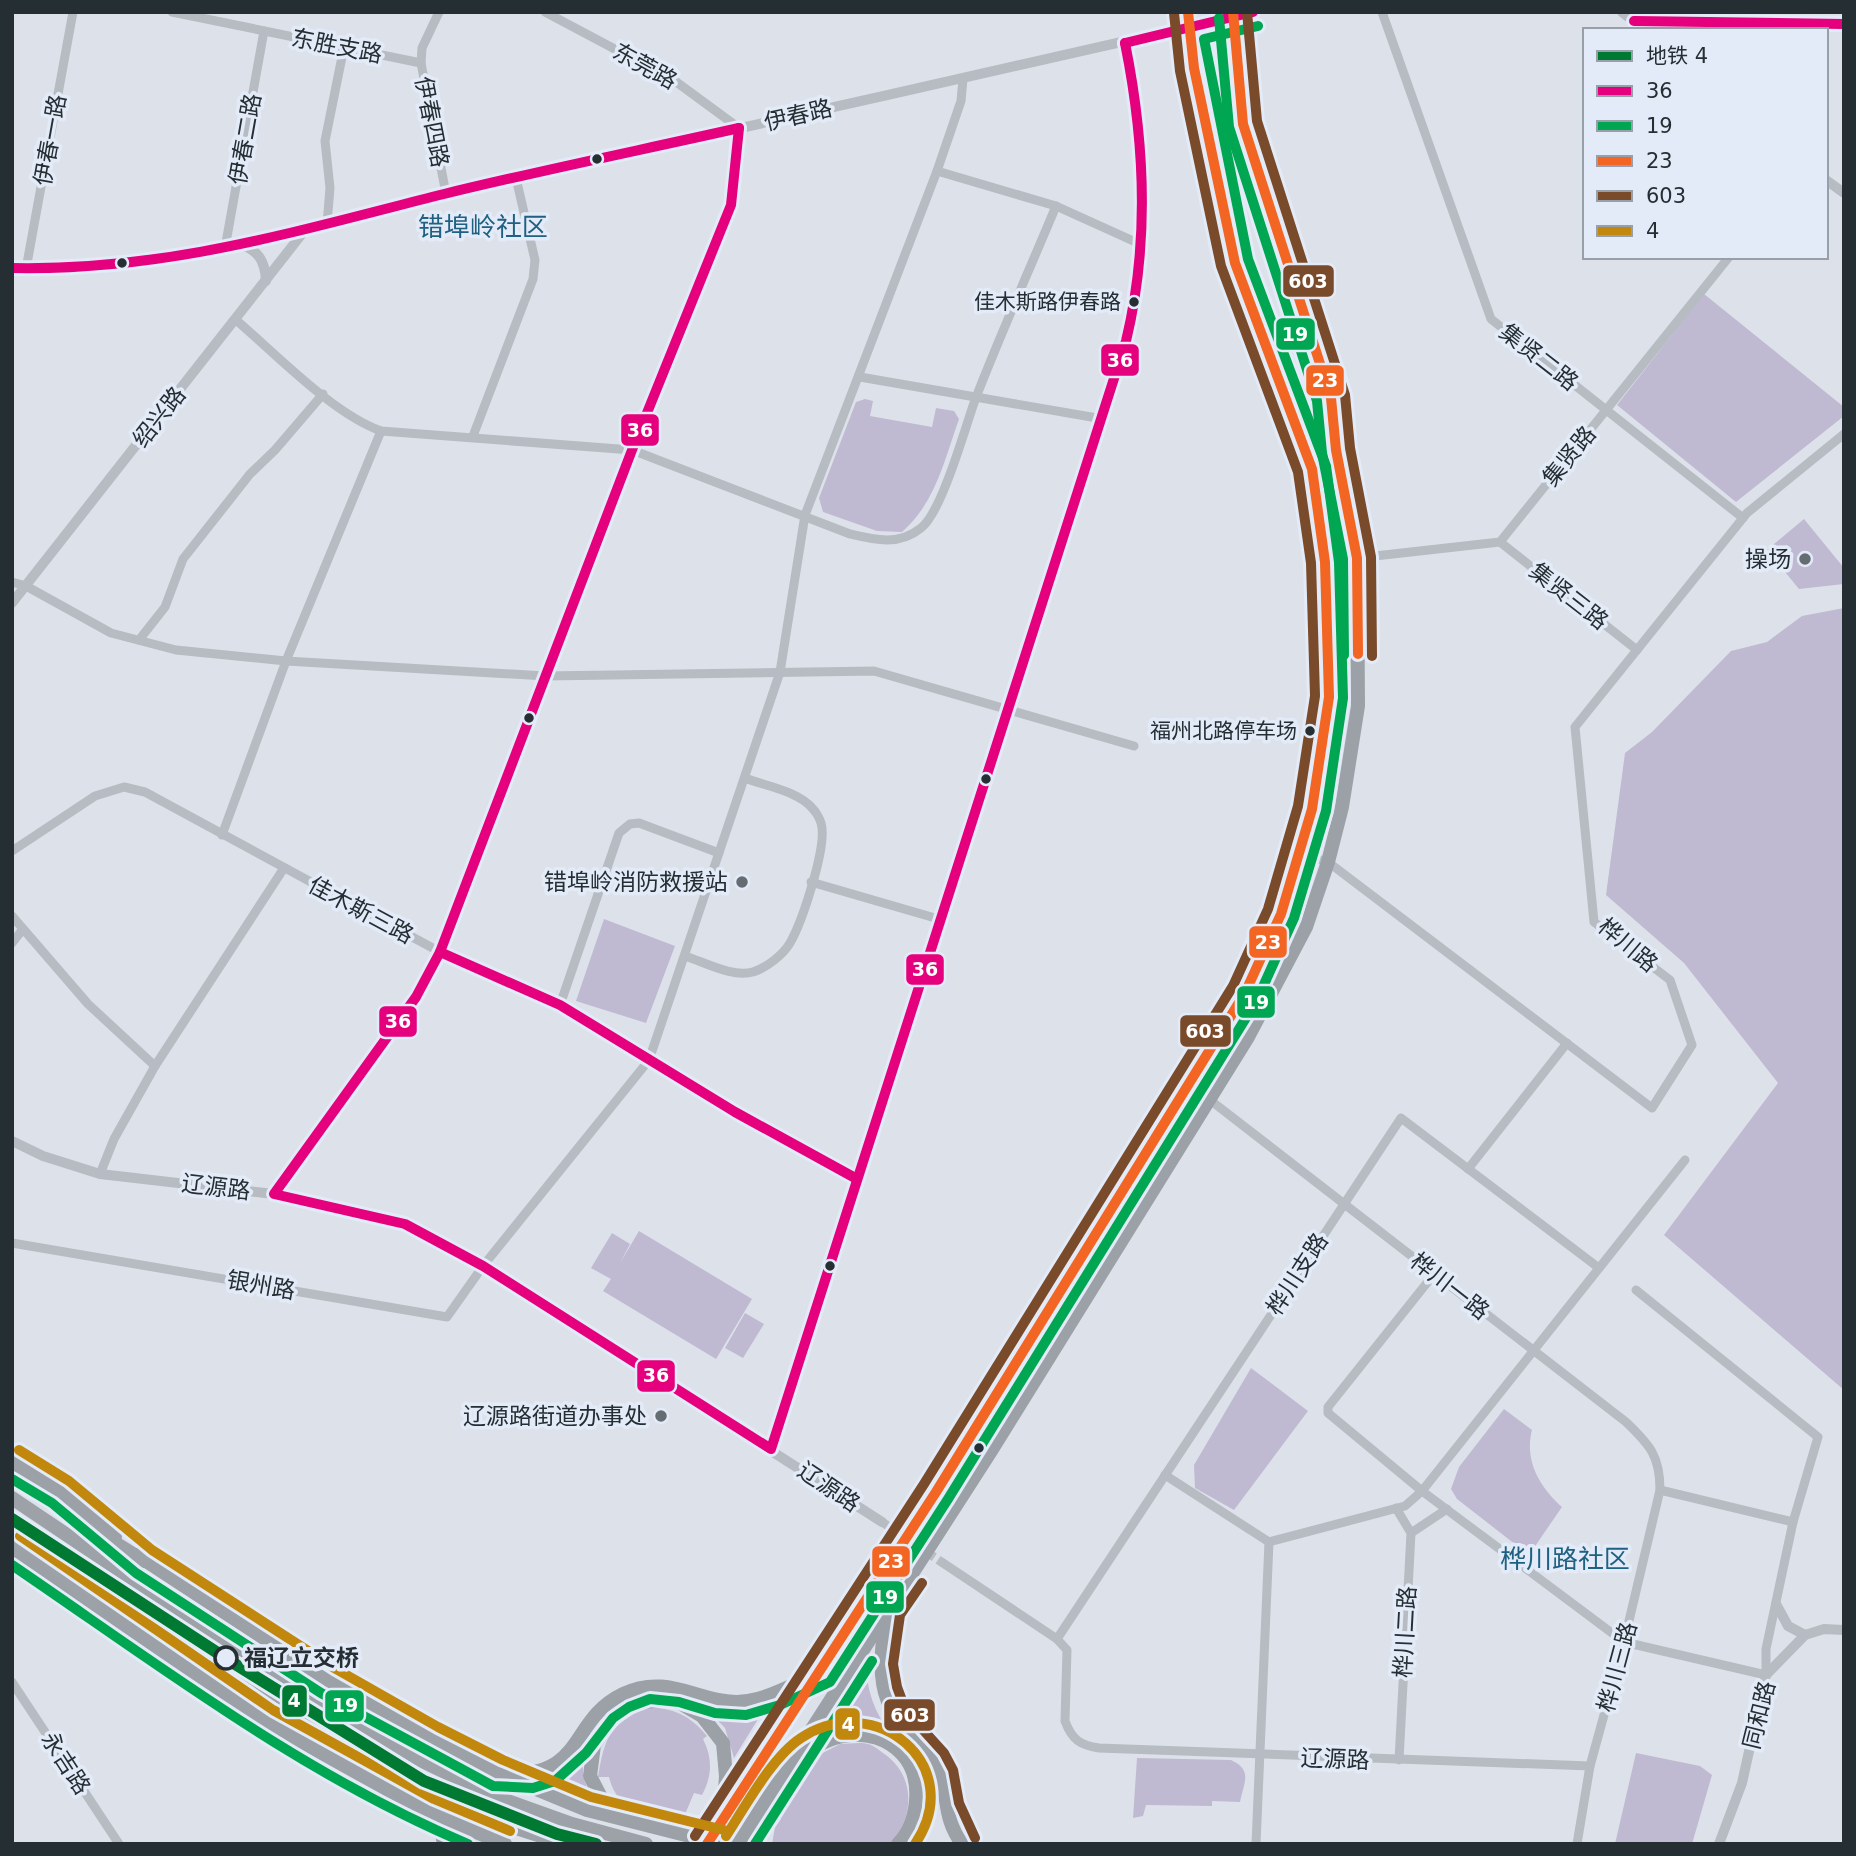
<svg xmlns="http://www.w3.org/2000/svg" width="1856" height="1856" font-family="'DejaVu Sans','Noto Sans SC',sans-serif">
<style>
.green{fill:#c0b9d2}
.lines{fill:none;stroke-linecap:round;stroke-linejoin:round}
.minor-tunnel{stroke:#b8bec5;stroke-width:9;stroke-dasharray:9 4.5;stroke-linecap:butt}
.minor{stroke:#b7bcc3;stroke-width:9}
.tertiary{stroke:#b7bcc3;stroke-width:10}
.primary{stroke:#9ca1a8;stroke-width:14}
.trunk{stroke:#9ca2a8;stroke-width:14}
.bus-1-casing{stroke:#e3ebf8;stroke-width:16}
.bus-2-casing{stroke:#e3ebf8;stroke-width:16}
.bus-3-casing{stroke:#e3ebf8;stroke-width:16}
.bus-4-casing{stroke:#e3ebf8;stroke-width:16}
.bus-5-casing{stroke:#e3ebf8;stroke-width:16}
.bus-1{stroke:#e5007d;stroke-width:10}
.bus-2{stroke:#00a651;stroke-width:10}
.bus-3{stroke:#f26522;stroke-width:10}
.bus-4{stroke:#7a4b2a;stroke-width:10}
.bus-5{stroke:#c2880d;stroke-width:10}
.metro-1-casing{stroke:#e3ebf8;stroke-width:18}
.metro-1{stroke:#007a33;stroke-width:12}
.bus-dot{fill:#252e33;stroke:#e3ebf8;stroke-width:2.5}
.poi-dot{fill:#656d73;stroke:#e3ebf8;stroke-width:2.5}
.stop-dot{fill:#e3ebf8;stroke:#252e33;stroke-width:3.5}
.labels{text-anchor:middle;dominant-baseline:central;stroke-width:7;stroke-linejoin:round;paint-order:stroke}
.bus-label{font-size:21px;fill:#252e33;stroke:#e3ebf8;text-anchor:end}
.street-label{font-size:23px;fill:#252e33;stroke:#e3ebf8}
.poi-label{font-size:23px;fill:#252e33;stroke:#e3ebf8;text-anchor:end}
.stop-label{font-size:23px;font-weight:bold;fill:#252e33;stroke:#e3ebf8;text-anchor:start}
.quarter-label{font-size:26px;fill:#206181;stroke:#e3ebf8}
.line-badge{stroke:#e3ebf8;stroke-width:2.5}
.badge-label{font-size:19px;text-anchor:middle;font-weight:bold;fill:#fff}
</style>
<rect width="100%" height="100%" fill="#dde2ea"/>
<g class="green">
<polygon points="1704,294 1844,407 1844,416 1736,502 1617,405"/>
<path d="M 865,399 L 873,401 L 870,416 L 932,427 L 936,408 L 954,411 L 959,419 C 944,461 936,502 902,532 L 877,531 L 823,512 L 819,498 L 856,402 Z"/>
<polygon points="1804,519 1844,568 1844,584 1799,589 1767,550"/>
<polygon points="1844,608 1844,1390 1664,1235 1778,1083 1684,963 1606,895 1625,753 1652,732 1731,651 1767,642 1802,616"/>
<polygon points="604,919 675,946 646,1023 576,1001"/>
<polygon points="639,1231 752,1299 716,1359 603,1291 611,1279 591,1268 612,1233 630,1244 620,1263"/>
<polygon points="745,1313 764,1324 743,1358 725,1348"/>
<polygon points="1251,1368 1308,1411 1234,1510 1195,1488 1194,1465"/>
<path d="M 1504,1409 L 1532,1430 C 1524,1461 1540,1487 1562,1507 L 1529,1555 L 1457,1499 L 1451,1489 L 1459,1467 Z"/>
<path d="M 866,1671 C 869,1700 879,1720 897,1742 C 873,1731 853,1723 827,1731 Z"/>
<polygon points="698,1700 734,1709 768,1703 734,1758 725,1728"/>
<path d="M 647,1707 C 673,1708 690,1715 707,1736 L 703,1739 C 713,1759 712,1776 702,1795 L 694,1793 L 680,1826 C 649,1817 617,1812 609,1777 L 598,1777 C 605,1736 609,1726 647,1707 Z"/>
<path d="M 840,1744 C 849,1744 860,1742 868,1744 C 873,1745 879,1750 883,1753 C 915,1774 916,1816 890,1844 L 772,1844 L 775,1827 L 781,1819 L 780,1807 L 815,1757 Z"/>
<polygon points="583,1751 583,1777 593,1802 550,1785 550,1778 568,1768"/>
<polygon points="1636,1753 1700,1766 1712,1775 1692,1844 1615,1844"/>
<path d="M 1137,1758 L 1231,1760 C 1253,1770 1244,1782 1240,1802 L 1212,1801 L 1212,1806 L 1146,1805 L 1143,1816 L 1133,1818 Z"/>
</g>
<g class="lines">
<polyline class="minor-tunnel" points="882,1522 943,1563"/>
<g class="minor">
<polyline points="172,12 421,63"/>
<polyline points="439,12 422,48 421,63 446,194"/>
<polyline points="1382,12 1491,319 1743,518"/>
<polyline points="937,171 1056,206 1140,244"/>
<polyline points="327,224 330,188 325,141 344,47"/>
<polyline points="225,248 264,31"/>
<polyline points="26,269 73,12"/>
<path d="M 236,320 C 277,355 332,413 381,431 L 632,450 L 850,534 C 875,540 899,546 921,528 C 942,512 965,428 975,400 C 1000,335 1029,271 1056,206"/>
<polyline points="860,377 1103,419"/>
<polyline points="473,436 533,279 535,260 516,178"/>
<polyline points="1500,542 1637,650"/>
<polyline points="1357,558 1500,542 1729,257"/>
<polyline points="12,582 26,586 111,633 176,650 286,661 545,676 874,671 1134,746"/>
<polyline points="139,640 165,607 183,559 250,474 275,450 323,394"/>
<polyline points="222,835 286,661 381,431"/>
<polyline points="12,851 95,796 124,787 145,792 440,952 560,1005 735,1112 857,1179"/>
<polyline points="1299,854 1328,862 1652,1108 1692,1045 1670,980 1594,922 1575,727 1747,513 1844,434"/>
<polyline points="811,882 942,920"/>
<polyline points="12,916 88,1004 155,1066"/>
<polyline points="12,943 23,929"/>
<path d="M 685,956 C 704,962 733,978 753,972 C 766,968 783,955 790,943 C 802,922 828,845 821,823 C 820,819 816,812 813,809 C 799,791 765,786 745,778"/>
<polyline points="560,1005 619,833 630,824 639,823 719,853"/>
<path d="M 1210,1100 L 1626,1422 C 1650,1445 1660,1456 1660,1490 L 1624,1642 L 1590,1766 L 1577,1844"/>
<polyline points="1468,1169 1567,1043"/>
<polyline points="100,1174 114,1139 155,1066 284,868"/>
<polyline points="274,1194 416,997 440,952 632,450 731,205 739,128 675,81 545,12"/>
<polyline points="12,1243 447,1317 483,1266 649,1060 780,672 805,515 937,171 961,101 963,79"/>
<polyline points="1434,1274 1328,1407 1328,1413 1422,1491 1624,1642 1766,1675 1766,1649 1793,1522 1660,1490"/>
<polyline points="1636,1290 1818,1437 1793,1522"/>
<path d="M 771,1449 L 1103,419 C 1113,385 1126,350 1132,315 C 1150,225 1145,132 1125,43"/>
<polyline points="1165,1475 1269,1542 1405,1506 1422,1491 1685,1160"/>
<polyline points="1396,1508 1411,1533 1399,1760"/>
<polyline points="1411,1533 1447,1509"/>
<path d="M 943,1563 L 1057,1639 L 1067,1650 L 1065,1721 C 1072,1740 1080,1745 1099,1748 L 1590,1766"/>
<polyline points="1057,1639 1401,1118 1599,1268"/>
<polyline points="12,1682 119,1844"/>
<polyline points="1256,1844 1269,1542"/>
</g>
<g class="tertiary">
<polyline points="1622,12 1645,30"/>
<polyline points="1634,21 1844,24"/>
<polyline points="1826,180 1844,193"/>
<path d="M 240,244 C 259,251 265,261 266,281"/>
<path d="M 12,268 C 162,279 307,225 451,193 C 718,132 987,74 1254,12"/>
<polyline points="12,603 305,230"/>
<polyline points="12,1141 43,1156 100,1174 274,1194 405,1224 483,1266 882,1522"/>
<polyline points="1776,1604 1788,1626 1805,1635"/>
<polyline points="1719,1844 1742,1783 1766,1675 1805,1635 1824,1629 1844,1630"/>
</g>
<g class="primary">
<polyline points="12,1462 60,1492 115,1537"/>
<polyline points="12,1548 266,1722 428,1812 505,1844"/>
<polyline points="137,1555 329,1681 497,1773 587,1810 721,1844"/>
<path d="M 886,1618 C 878,1671 877,1701 915,1744 C 924,1754 937,1763 941,1777 C 949,1804 944,1818 962,1844"/>
<path d="M 798,1763 C 822,1732 873,1723 902,1754 C 924,1777 919,1823 898,1844"/>
<path d="M 508,1774 C 586,1776 569,1720 623,1694 C 671,1671 704,1708 748,1701 C 772,1697 796,1683 818,1674"/>
<polyline points="429,1813 441,1829 444,1844"/>
<polyline points="616,1815 607,1809 590,1776 594,1745 612,1719 628,1708 643,1702 673,1699 702,1716 723,1743 726,1776 723,1818"/>
<polyline points="707,1844 936,1492 1245,993 1281,914 1312,809 1329,697 1325,562 1312,469 1235,263 1194,68 1188,12"/>
<polyline points="738,1844 991,1451 1248,1037 1306,927 1328,862 1342,807 1358,706 1357,558 1336,450 1331,398 1243,124 1233,12"/>
</g>
<g class="trunk">
<polyline points="12,1479 144,1561"/>
<polyline points="12,1498 308,1697 420,1760 499,1798 572,1824 646,1844"/>
<polyline points="12,1523 280,1705 412,1782 494,1821 566,1844"/>
<polyline points="12,1536 52,1563 90,1603"/>
</g>
<defs>
<g id="bus-1">
<polyline points="1634,21 1844,24"/>
<polyline points="1125,43 1253,12"/>
<path d="M 739,128 L 731,205 L 632,450 L 440,952 L 416,997 L 274,1194 L 405,1224 L 483,1266 L 771,1449 L 1126,341 C 1150,242 1145,142 1125,43"/>
<path d="M 12,268 C 167,271 296,231 444,194 C 542,170 641,150 739,128"/>
<polyline points="440,952 560,1005 735,1112 857,1179"/>
</g>
<g id="bus-2">
<polyline points="1219,18 1229,127 1317,401 1322,453 1343,559 1344,655"/>
<polyline points="12,1479 52,1503 136,1573 321,1693 493,1786 533,1788 555,1781 586,1753 613,1718 629,1707 650,1699 679,1702 715,1713 746,1715 780,1705 830,1682 948,1499 1257,1000 1294,918 1326,811 1343,698 1339,562 1326,466 1248,259 1204,39 1258,26"/>
<path d="M 12,1565 C 159,1665 303,1775 468,1844"/>
<polyline points="755,1844 872,1661"/>
</g>
<g id="bus-3">
<polyline points="1233,12 1243,124 1331,398 1336,450 1357,558 1358,654"/>
<polyline points="707,1844 936,1492 1245,993 1281,914 1312,809 1329,697 1325,562 1312,469 1235,263 1194,68 1188,12"/>
</g>
<g id="bus-4">
<polyline points="1247,12 1257,121 1345,395 1350,448 1371,557 1372,656"/>
<polyline points="922,1583 900,1615 893,1664 897,1687 906,1711 944,1753 953,1770 959,1803 975,1838"/>
<polyline points="695,1836 924,1484 1233,986 1268,909 1298,806 1315,696 1311,563 1298,472 1221,266 1180,71 1174,13"/>
</g>
<g id="bus-5">
<polyline points="19,1450 69,1481 152,1550 336,1669 438,1727 503,1760 591,1797 724,1830"/>
<polyline points="20,1536 273,1710 434,1799 510,1831"/>
<path d="M 726,1836 C 745,1807 772,1757 801,1738 C 876,1689 968,1766 915,1844"/>
</g>
</defs>
<use href="#bus-1" class="bus-1-casing"/>
<use href="#bus-2" class="bus-2-casing"/>
<use href="#bus-3" class="bus-3-casing"/>
<use href="#bus-4" class="bus-4-casing"/>
<use href="#bus-5" class="bus-5-casing"/>
<use href="#bus-1" class="bus-1"/>
<use href="#bus-2" class="bus-2"/>
<use href="#bus-3" class="bus-3"/>
<use href="#bus-4" class="bus-4"/>
<use href="#bus-5" class="bus-5"/>
<defs>
<polyline id="metro-1" points="12,1519 227,1659 424,1781 557,1834 596,1844"/>
</defs>
<use href="#metro-1" class="metro-1-casing"/>
<use href="#metro-1" class="metro-1"/>
</g>
<g class="bus-dot">
<circle cx="597" cy="159" r="6"/>
<circle cx="122" cy="263" r="6"/>
<circle cx="1134" cy="302" r="6"/>
<circle cx="529" cy="718" r="6"/>
<circle cx="1310" cy="731" r="6"/>
<circle cx="986" cy="779" r="6"/>
<circle cx="830" cy="1266" r="6"/>
<circle cx="979" cy="1448" r="6"/>
</g>
<g class="poi-dot">
<circle cx="1805" cy="559" r="7"/>
<circle cx="742" cy="882" r="7"/>
<circle cx="661" cy="1416" r="7"/>
</g>
<circle class="stop-dot" cx="226" cy="1658" r="11"/>
<g class="labels">
<g class="bus-label">
<text x="1121" y="302">佳木斯路伊春路</text>
<text x="1297" y="731">福州北路停车场</text>
</g>
<g class="street-label">
<text transform="translate(337 46) rotate(11)">东胜支路</text>
<text transform="translate(645 66) rotate(29)">东莞路</text>
<text transform="translate(798 115) rotate(-13)">伊春路</text>
<text transform="translate(432 122) rotate(79)">伊春四路</text>
<text transform="translate(245 139) rotate(-80)">伊春二路</text>
<text transform="translate(50 140) rotate(-80)">伊春一路</text>
<text transform="translate(1539 357) rotate(38)">集贤二路</text>
<text transform="translate(159 417) rotate(-52)">绍兴路</text>
<text transform="translate(1569 456) rotate(-51)">集贤路</text>
<text transform="translate(1569 596) rotate(38)">集贤三路</text>
<text transform="translate(361 910) rotate(28)">佳木斯三路</text>
<text transform="translate(1628 945) rotate(40)">桦川路</text>
<text transform="translate(216 1187) rotate(7)">辽源路</text>
<text transform="translate(1297 1274) rotate(-57)">桦川支路</text>
<text transform="translate(261 1285) rotate(10)">银州路</text>
<text transform="translate(1450 1286) rotate(38)">桦川一路</text>
<text transform="translate(829 1487) rotate(34)">辽源路</text>
<text transform="translate(1405 1632) rotate(-87)">桦川二路</text>
<text transform="translate(1617 1667) rotate(-75)">桦川三路</text>
<text transform="translate(1759 1715) rotate(-76)">同和路</text>
<text transform="translate(1335 1759) rotate(2)">辽源路</text>
<text transform="translate(66 1763) rotate(57)">永吉路</text>
</g>
<g class="poi-label">
<text x="1791" y="559">操场</text>
<text x="728" y="882">错埠岭消防救援站</text>
<text x="647" y="1416">辽源路街道办事处</text>
</g>
<g class="stop-label">
<text x="244" y="1658">福辽立交桥</text>
</g>
<g class="quarter-label">
<text x="483" y="227">错埠岭社区</text>
<text x="1565" y="1559">桦川路社区</text>
</g>
</g>
<g class="line-badge">
<rect x="1282" y="264" width="53" height="34" rx="7" fill="#7a4b2a"/>
<rect x="1275" y="317" width="41" height="34" rx="7" fill="#00a651"/>
<rect x="1100" y="343" width="40" height="34" rx="7" fill="#e5007d"/>
<rect x="1305" y="364" width="40" height="33" rx="7" fill="#f26522"/>
<rect x="620" y="413" width="40" height="34" rx="7" fill="#e5007d"/>
<rect x="1248" y="925" width="40" height="34" rx="7" fill="#f26522"/>
<rect x="905" y="953" width="40" height="33" rx="7" fill="#e5007d"/>
<rect x="1236" y="985" width="40" height="34" rx="7" fill="#00a651"/>
<rect x="378" y="1005" width="40" height="33" rx="7" fill="#e5007d"/>
<rect x="1179" y="1014" width="53" height="34" rx="7" fill="#7a4b2a"/>
<rect x="636" y="1359" width="40" height="34" rx="7" fill="#e5007d"/>
<rect x="871" y="1545" width="40" height="33" rx="7" fill="#f26522"/>
<rect x="865" y="1580" width="40" height="34" rx="7" fill="#00a651"/>
<rect x="281" y="1684" width="27" height="34" rx="7" fill="#007a33"/>
<rect x="324" y="1689" width="41" height="34" rx="7" fill="#00a651"/>
<rect x="883" y="1698" width="53" height="34" rx="7" fill="#7a4b2a"/>
<rect x="834" y="1707" width="27" height="34" rx="7" fill="#c2880d"/>
</g>
<g class="badge-label">
<text x="1308" y="288">603</text>
<text x="1295" y="341">19</text>
<text x="1120" y="367">36</text>
<text x="1325" y="387">23</text>
<text x="640" y="437">36</text>
<text x="1268" y="949">23</text>
<text x="925" y="976">36</text>
<text x="1256" y="1009">19</text>
<text x="398" y="1028">36</text>
<text x="1205" y="1038">603</text>
<text x="656" y="1382">36</text>
<text x="891" y="1568">23</text>
<text x="885" y="1604">19</text>
<text x="294" y="1707">4</text>
<text x="345" y="1712">19</text>
<text x="910" y="1722">603</text>
<text x="848" y="1731">4</text>
</g>
<rect width="1856" height="1856" fill="none" stroke="#252e33" stroke-width="28"/>
<rect x="1583" y="28" width="245" height="231" fill="#e3ebf8" stroke="#979fa9" stroke-width="2"/>
<rect x="1597" y="51" width="35" height="10" fill="#007a33" stroke="#979fa9" stroke-width="2"/>
<text x="1646" y="63" font-size="21" fill="#252e33">地铁 4</text>
<rect x="1597" y="86" width="35" height="10" fill="#e5007d" stroke="#979fa9" stroke-width="2"/>
<text x="1646" y="98" font-size="21" fill="#252e33">36</text>
<rect x="1597" y="121" width="35" height="10" fill="#00a651" stroke="#979fa9" stroke-width="2"/>
<text x="1646" y="133" font-size="21" fill="#252e33">19</text>
<rect x="1597" y="156" width="35" height="10" fill="#f26522" stroke="#979fa9" stroke-width="2"/>
<text x="1646" y="168" font-size="21" fill="#252e33">23</text>
<rect x="1597" y="191" width="35" height="10" fill="#7a4b2a" stroke="#979fa9" stroke-width="2"/>
<text x="1646" y="203" font-size="21" fill="#252e33">603</text>
<rect x="1597" y="226" width="35" height="10" fill="#c2880d" stroke="#979fa9" stroke-width="2"/>
<text x="1646" y="238" font-size="21" fill="#252e33">4</text>
</svg>
